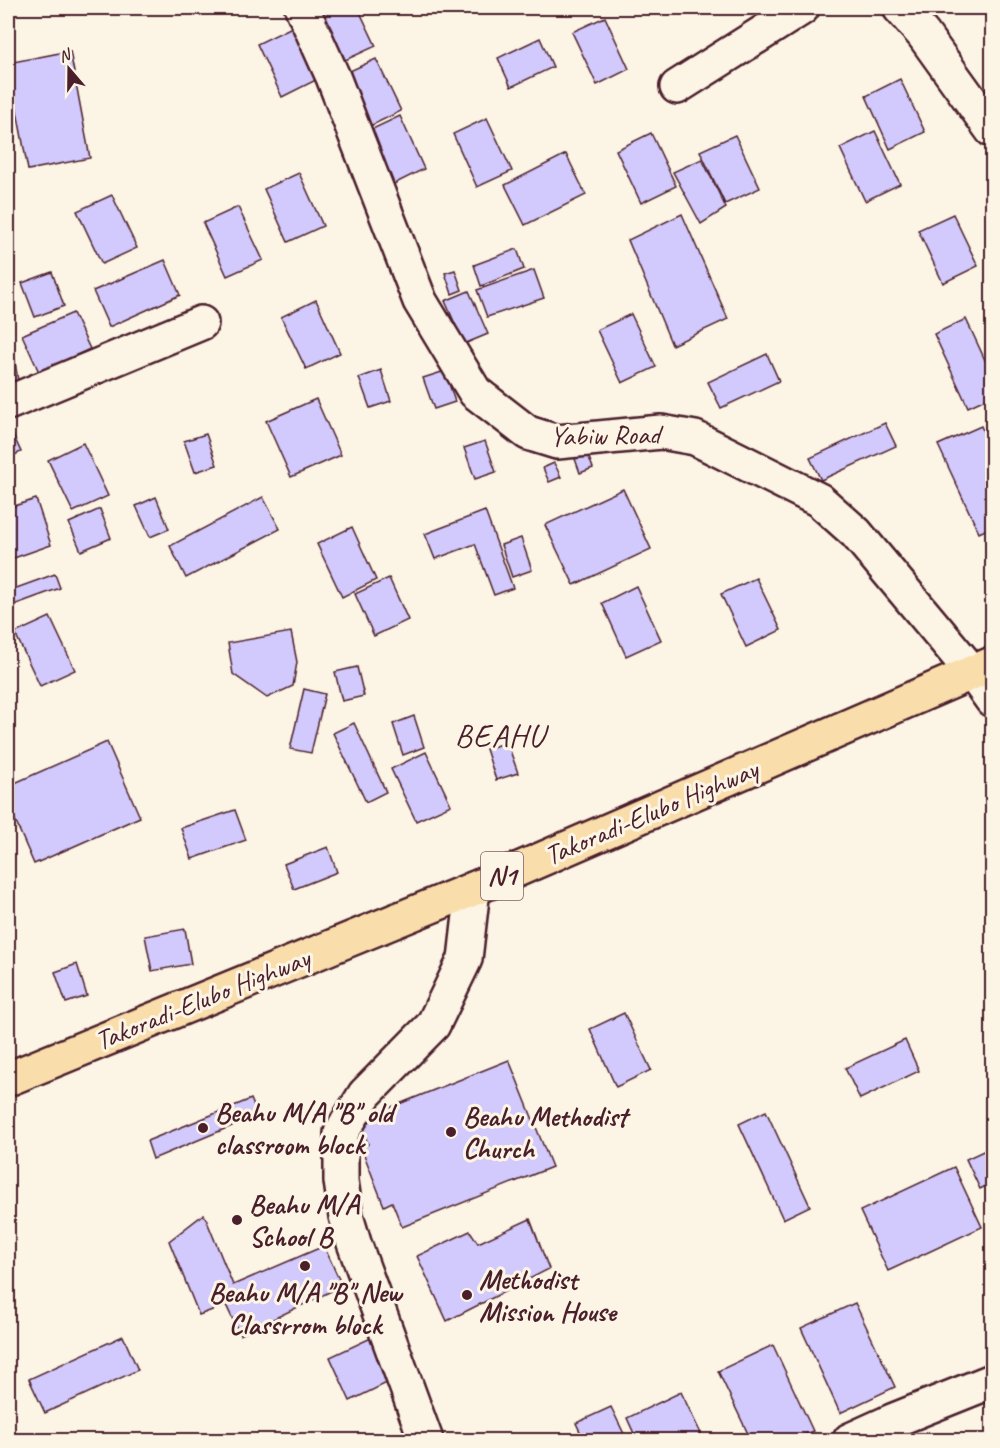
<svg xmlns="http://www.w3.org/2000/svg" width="1000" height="1448" font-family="Caveat,sans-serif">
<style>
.building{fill:#d2c9fc;stroke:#4a1f2b;stroke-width:1.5}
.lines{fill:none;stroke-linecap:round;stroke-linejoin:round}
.minor-casing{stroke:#4a1f2b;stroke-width:38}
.highway-casing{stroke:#4a1f2b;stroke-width:38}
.minor{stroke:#fcf5e5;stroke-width:33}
.highway{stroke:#f9deab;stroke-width:33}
.poi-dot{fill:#4a1f2b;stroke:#fcf5e5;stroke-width:2}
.labels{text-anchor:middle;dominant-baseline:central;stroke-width:6;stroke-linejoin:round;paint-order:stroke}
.shield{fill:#fcf5e5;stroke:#7f5f63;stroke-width:1.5}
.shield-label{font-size:27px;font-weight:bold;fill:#4a1f2b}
.street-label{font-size:28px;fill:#4a1f2b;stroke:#fcf5e5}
.poi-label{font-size:28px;font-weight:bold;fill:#4a1f2b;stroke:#fcf5e5;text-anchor:start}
.quarter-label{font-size:32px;letter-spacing:1.5px;fill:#4a1f2b;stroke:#fcf5e5}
</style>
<rect width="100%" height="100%" fill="#fcf5e5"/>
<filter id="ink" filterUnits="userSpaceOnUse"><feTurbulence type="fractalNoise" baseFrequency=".0167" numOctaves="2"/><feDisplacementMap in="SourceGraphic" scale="12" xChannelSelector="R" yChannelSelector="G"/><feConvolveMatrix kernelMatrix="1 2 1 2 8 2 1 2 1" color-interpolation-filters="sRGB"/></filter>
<g filter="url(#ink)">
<g class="building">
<polygon points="321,8 358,8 376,46 341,62 317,10"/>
<polygon points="605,17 629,69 597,85 572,32"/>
<polygon points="292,27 316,80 282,97 257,44"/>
<polygon points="540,38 553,67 511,87 498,58"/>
<polygon points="70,51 90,158 28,170 8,63"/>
<polygon points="376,59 401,111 366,128 341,75"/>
<polygon points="900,79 925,132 890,149 866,96"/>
<polygon points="400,116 424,169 390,186 364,133"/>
<polygon points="487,118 512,171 477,187 453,134"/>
<polygon points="875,131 900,184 865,201 840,148"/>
<polygon points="651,133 676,186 641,203 616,150"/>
<polygon points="735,135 760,188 725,204 700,151"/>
<polygon points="566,154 586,195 525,225 505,185"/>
<polygon points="702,159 726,208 701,224 673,172"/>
<polygon points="299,173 323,226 288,242 264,189"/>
<polygon points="112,195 137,248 102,264 77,211"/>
<polygon points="238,207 263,260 227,276 203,223"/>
<polygon points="682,214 728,319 672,345 628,240"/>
<polygon points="953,214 978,266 943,283 918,230"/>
<polygon points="517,249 524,269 481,286 474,265"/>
<polygon points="165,260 180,295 109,327 93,291"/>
<polygon points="455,270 462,290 452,294 445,273"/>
<polygon points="534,270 544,298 487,317 477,290"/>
<polygon points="52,272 64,306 35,317 22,283"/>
<polygon points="469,291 488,334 464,344 445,301"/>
<polygon points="316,300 340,353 306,369 281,317"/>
<polygon points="73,313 90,349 39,372 22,335"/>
<polygon points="631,314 656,367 622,383 597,330"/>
<polygon points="966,319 992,375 992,396 968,407 934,334"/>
<polygon points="767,354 779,381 721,408 708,382"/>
<polygon points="14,355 18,381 8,383 8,357"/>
<polygon points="381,370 391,401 370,408 359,378"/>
<polygon points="445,371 455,402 434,409 423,378"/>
<polygon points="316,399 341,455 291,477 266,421"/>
<polygon points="885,423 896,446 821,480 810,458"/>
<polygon points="8,424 21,452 8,458"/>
<polygon points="981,426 992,451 992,527 979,533 938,445"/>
<polygon points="206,434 217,465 195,472 184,441"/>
<polygon points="485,441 496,472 475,479 464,448"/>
<polygon points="83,443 108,496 73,512 48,460"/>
<polygon points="587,452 593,468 580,473 574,456"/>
<polygon points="554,463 561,477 549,482 543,468"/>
<polygon points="623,489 651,549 574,585 545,525"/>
<polygon points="156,497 169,529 150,537 136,506"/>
<polygon points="263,497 280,529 186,578 170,546"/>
<polygon points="36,499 51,545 11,559 8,549 8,508"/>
<polygon points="100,509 111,538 81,551 69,523"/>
<polygon points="485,511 513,588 494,595 475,544 435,559 425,534"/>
<polygon points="352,527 376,580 342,597 317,544"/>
<polygon points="521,538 532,570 512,577 501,545"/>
<polygon points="55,574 60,588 11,606 8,597 8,591"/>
<polygon points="389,578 408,620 374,636 355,594"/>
<polygon points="756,578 781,630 746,647 721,594"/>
<polygon points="636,586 661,640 626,656 602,603"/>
<polygon points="50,617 75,670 40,686 15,633"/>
<polygon points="291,632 297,662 293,686 267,698 233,674 228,643"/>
<polygon points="357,667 364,696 342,701 335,672"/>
<polygon points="304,689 325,694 311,753 290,749"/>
<polygon points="414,716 424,747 403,755 393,724"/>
<polygon points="354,723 386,792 366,802 333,733"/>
<polygon points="107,742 140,817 34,864 8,804 8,786"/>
<polygon points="507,742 518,773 496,780 486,749"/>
<polygon points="426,752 451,805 416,821 391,769"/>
<polygon points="235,810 246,840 192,859 181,828"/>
<polygon points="328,847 337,872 294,889 284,864"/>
<polygon points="185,929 191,964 152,971 145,936"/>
<polygon points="77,964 87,996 66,1003 55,972"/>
<polygon points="624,1013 651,1070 616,1087 590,1029"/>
<polygon points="905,1040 919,1071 860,1099 845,1068"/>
<polygon points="509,1060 552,1167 402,1227 392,1202 384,1206 361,1147 368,1144 359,1120"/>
<polygon points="251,1099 258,1115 153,1159 147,1141"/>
<polygon points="766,1111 810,1206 783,1219 739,1124"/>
<polygon points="992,1147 992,1183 980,1189 966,1159"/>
<polygon points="954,1167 982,1227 888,1271 860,1211"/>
<polygon points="204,1214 233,1285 324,1246 342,1286 240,1335 226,1305 199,1315 169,1241"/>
<polygon points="530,1219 549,1269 447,1321 417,1256 470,1231 478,1243"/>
<polygon points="855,1303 895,1387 840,1413 801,1328"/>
<polygon points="123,1336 138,1370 45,1413 29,1379"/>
<polygon points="373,1337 393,1380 350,1401 330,1357"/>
<polygon points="773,1345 813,1431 791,1440 751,1440 718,1371"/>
<polygon points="681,1392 704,1440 637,1440 627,1418"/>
<polygon points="611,1407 627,1440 584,1440 576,1423"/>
</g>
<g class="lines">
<defs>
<g id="minor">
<polyline points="302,8 333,77 420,301 475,392 528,433 557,442 661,432 695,438 819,500 856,533 972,672 992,700"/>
<polyline points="900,8 923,34 992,130"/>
<polyline points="677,87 802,8"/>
<polyline points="8,403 201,323"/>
<polyline points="426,1440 354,1243 346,1216 341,1181 341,1133 365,1094 433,1025 465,959 473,889"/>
<polyline points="850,1440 892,1421 992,1381"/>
</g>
<polyline id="highway" points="8,1079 473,889 992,664"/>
</defs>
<use href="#minor" class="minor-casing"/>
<use href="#highway" class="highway-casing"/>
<use href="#minor" class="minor"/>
<use href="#highway" class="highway"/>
</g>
</g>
<g class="poi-dot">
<circle cx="203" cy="1128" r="6"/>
<circle cx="451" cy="1132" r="6"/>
<circle cx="237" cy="1220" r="6"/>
<circle cx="305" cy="1266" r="6"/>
<circle cx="467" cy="1295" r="6"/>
</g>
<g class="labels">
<rect class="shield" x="481" y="852" width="42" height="48" rx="4.5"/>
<g class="shield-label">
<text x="502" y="876">N1</text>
</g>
<g class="street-label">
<text transform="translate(605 435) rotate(-1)">Yabiw Road</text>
<text transform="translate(651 812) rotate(-23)">Takoradi-Elubo Highway</text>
<text transform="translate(202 999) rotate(-22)">Takoradi-Elubo Highway</text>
</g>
<g class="poi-label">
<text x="215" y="1112">Beahu M/A "B" old<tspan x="215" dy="32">classroom block</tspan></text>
<text x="463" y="1116">Beahu Methodist<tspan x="463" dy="32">Church</tspan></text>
<text x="249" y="1204">Beahu M/A<tspan x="249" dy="32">School B</tspan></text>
<text x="479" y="1279">Methodist<tspan x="479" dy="32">Mission House</tspan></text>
<text x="305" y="1292" text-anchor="middle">Beahu M/A "B" New<tspan x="305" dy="32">Classrrom block</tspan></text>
</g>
<g class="quarter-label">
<text x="500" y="735">BEAHU</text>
</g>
</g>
<rect width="1000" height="1448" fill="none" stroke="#fcf5e5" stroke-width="30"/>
<rect x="15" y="15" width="970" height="1418" fill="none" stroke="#4a1f2b" stroke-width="2" filter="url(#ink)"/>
<g transform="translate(69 69) rotate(340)" stroke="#fcf5e5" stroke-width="4.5" paint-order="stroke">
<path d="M0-4.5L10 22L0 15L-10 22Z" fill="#4a1f2b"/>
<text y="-9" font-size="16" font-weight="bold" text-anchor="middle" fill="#4a1f2b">N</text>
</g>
</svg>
